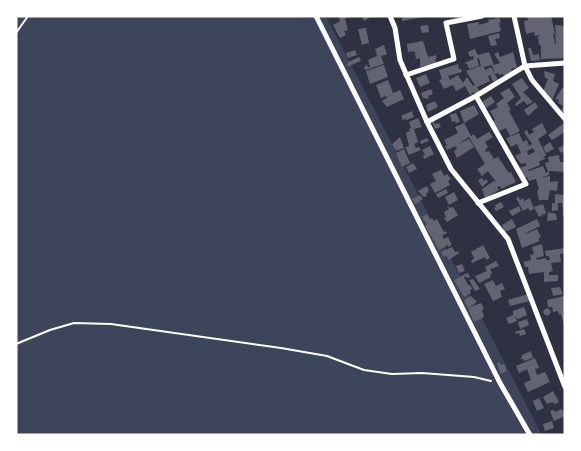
<svg xmlns="http://www.w3.org/2000/svg" width="581" height="451" font-family="'Exo 2',sans-serif">
<style>
.green{fill:#3c4559}
.building{fill:#626471;fill-rule:evenodd}
.lines{fill:none;stroke-linecap:round;stroke-linejoin:round}
.path{stroke:#fff;stroke-width:2}
.minor{stroke:#fff;stroke-width:5}
</style>
<rect width="100%" height="100%" fill="#2d3142"/>
<polygon class="green" points="16,16 326,16 542,435 16,435"/>
<g class="building">
<polygon points="338,16 351,16 345,19 348,30 344,31 346,35 340,38 333,25 340,21"/>
<polygon points="362,16 372,16 364,21"/>
<polygon points="402,16 424,16 424,17 402,21"/>
<polygon points="527,16 551,16 555,34 553,34 555,43 553,43 559,44 556,43 555,33 556,33 555,25 565,26 565,58 541,59 541,45 539,45 538,37 540,35 535,36 534,32 526,34 524,21 528,20"/>
<polygon points="499,18 501,22 499,23 501,31 470,39 467,24 479,22 479,25 489,22 488,20"/>
<polygon points="428,25 429,32 422,33 420,26"/>
<polygon points="366,28 369,43 362,45 358,29"/>
<polygon points="499,33 500,38 495,39 497,45 491,46 488,36"/>
<polygon points="423,41 428,57 436,55 437,58 435,59 436,63 420,67 420,58 416,59 415,54 418,52 415,53 414,51 408,52 407,46 407,44"/>
<polygon points="384,45 387,54 381,56 384,64 365,70 364,67 367,65 368,67 370,67 368,60 377,56 375,49"/>
<polygon points="528,48 531,48 533,55 539,54 540,60 531,61"/>
<polygon points="475,49 478,55 489,52 494,65 500,63 494,54 498,52 500,57 513,52 517,67 511,69 512,72 504,77 503,74 499,75 498,73 495,74 492,65 484,67 485,70 491,67 498,80 493,82 490,75 488,76 490,81 477,87 480,92 476,95 474,92 470,95 465,86 456,91 453,85 444,89 439,80 442,79 439,70 458,64 459,69 461,69 462,72 448,76 450,80 458,75 463,83 467,77 473,86 475,85 466,71 481,66 479,58 477,58 479,66 469,69 467,64 464,63 474,59 473,56 470,57 468,52"/>
<polygon points="355,50 357,55 348,58 346,53"/>
<polygon points="359,57 361,61 347,67 348,62"/>
<polygon points="384,65 388,77 370,84 366,71"/>
<polygon points="544,71 555,74 553,81 559,84 552,100 543,91 548,79 545,78"/>
<polygon points="426,74 430,83 420,87 416,78"/>
<polygon points="522,78 529,88 523,92 533,102 527,105 524,101 516,106 515,104 521,98 512,84"/>
<polygon points="388,80 393,93 400,90 404,99 387,107 382,101 387,98 386,96 381,98 376,85"/>
<polygon points="509,88 515,97 507,103 511,110 509,111 520,131 510,136 506,128 499,131 493,121 495,120 490,111 498,107 496,104 504,98 500,93"/>
<polygon points="562,88 565,89 565,113 564,115 561,111 564,104 563,106 558,103 559,100 555,99"/>
<polygon points="431,89 433,94 428,96 429,99 423,98 421,93"/>
<polygon points="491,96 495,102 486,108 482,103 483,101"/>
<polygon points="435,101 438,107 428,112 426,105"/>
<polygon points="535,102 538,107 528,116 524,110"/>
<polygon points="474,105 479,114 464,123 460,111"/>
<polygon points="412,111 414,117 407,120 406,119 403,120 401,116"/>
<polygon points="456,113 460,122 456,123 455,121 452,122 450,115"/>
<polygon points="418,118 422,127 414,129 418,142 414,144 416,148 419,147 421,150 409,155 405,147 409,146 406,133 410,131 409,129 411,128 409,122"/>
<polygon points="434,121 435,124 439,123 441,127 435,129 432,122"/>
<polygon points="464,123 471,136 474,134 477,139 489,132 493,137 485,142 488,147 485,150 486,152 489,151 494,159 498,157 509,173 511,172 516,182 501,189 500,186 497,187 499,190 485,198 482,189 494,181 496,182 488,171 482,176 477,169 485,164 469,137 458,144 469,139 474,147 457,158 454,152 457,148 455,146 447,150 445,146 447,145 444,140 458,133 455,127"/>
<path d="M 542,123 L 547,133 L 538,139 L 546,155 L 543,158 L 546,158 L 539,162 L 540,165 L 528,170 L 529,171 L 543,166 L 546,173 L 548,172 L 545,163 L 549,162 L 548,157 L 559,155 L 560,162 L 565,162 L 565,172 L 549,171 L 549,175 L 540,178 L 550,176 L 550,182 L 558,181 L 557,191 L 550,190 L 548,200 L 539,200 L 537,190 L 539,190 L 536,179 L 529,181 L 527,177 L 524,178 L 520,168 L 527,165 L 525,163 L 521,164 L 515,156 L 521,153 L 517,144 L 511,147 L 506,138 L 519,133 L 523,142 L 527,140 L 529,146 L 532,144 L 524,132 L 527,130 L 529,135 L 534,132 L 532,129 ZM 533,148 L 535,152 L 528,155 L 527,151 Z"/>
<polygon points="564,123 565,132 552,140 548,135"/>
<polygon points="400,137 404,148 396,151 392,144"/>
<polygon points="427,138 429,141 421,144 420,141"/>
<polygon points="550,142 554,149 546,153 543,147"/>
<polygon points="565,145 565,151 561,153 558,148"/>
<polygon points="430,146 434,154 424,159 423,156 425,154 422,150"/>
<polygon points="404,149 410,163 402,167 396,153"/>
<polygon points="413,163 417,169 409,173 406,167"/>
<polygon points="441,170 444,176 447,174 451,179 448,181 450,185 435,193 430,184 436,181 432,174"/>
<polygon points="482,178 484,181 486,179 488,182 482,187 478,180"/>
<polygon points="427,186 429,191 426,194 427,196 424,197 418,191"/>
<polygon points="446,189 448,193 438,198 436,194"/>
<polygon points="454,192 458,200 449,205 445,197"/>
<polygon points="555,194 565,195 565,216 563,216 562,203 558,203 558,210 552,211 552,203 555,203"/>
<polygon points="420,195 423,199 415,204 412,199"/>
<polygon points="519,197 520,200 523,198 524,201 530,198 534,209 530,211 528,208 523,211 516,198"/>
<polygon points="501,202 504,207 496,211 494,208 496,207 495,205"/>
<polygon points="543,204 546,213 539,217 534,207"/>
<polygon points="447,206 450,208 453,207 458,215 447,222 444,218 446,217 444,212 449,209"/>
<polygon points="519,206 521,211 512,216 509,211"/>
<polygon points="548,212 556,214 557,220 547,221"/>
<polygon points="427,214 430,219 432,218 434,221 437,219 444,232 446,231 447,233 442,236 444,239 448,237 452,245 448,247 448,245 439,250 425,226 427,225 422,217"/>
<polygon points="512,219 516,227 505,232 502,225"/>
<polygon points="537,219 540,226 526,233 526,234 537,229 541,237 538,238 540,241 522,248 516,229"/>
<polygon points="542,244 544,256 536,258 537,260 546,258 546,260 550,260 549,256 546,256 545,251 565,248 565,253 560,254 561,262 551,263 553,271 549,272 549,275 558,275 558,281 544,282 544,272 529,274 528,267 525,267 523,262 531,260 530,255 534,254 532,247"/>
<polygon points="483,245 490,258 486,260 485,257 472,263 471,261 474,258 471,252"/>
<polygon points="452,247 455,252 458,251 459,253 449,260 446,255 444,257 441,252"/>
<polygon points="496,261 499,266 490,269 492,273 490,275 491,277 479,283 475,276 487,271 485,267"/>
<polygon points="462,264 465,271 459,273 456,266"/>
<polygon points="467,273 468,273 470,277 467,278 466,276 464,277 468,285 471,286 472,289 470,290 471,293 464,297 454,280"/>
<polygon points="473,279 480,289 475,291 469,280"/>
<polygon points="493,280 496,286 502,283 505,289 500,291 502,297 493,301 484,284"/>
<polygon points="560,287 563,294 553,296 551,288"/>
<polygon points="528,294 530,301 510,306 508,300"/>
<polygon points="471,296 477,302 468,308 464,300"/>
<polygon points="564,296 565,325 564,325 561,314 559,315 558,311 553,312 552,307 548,307 547,300"/>
<polygon points="481,303 484,309 477,312 482,310 484,317 474,322 468,308"/>
<polygon points="524,307 527,315 518,319 515,317 517,321 509,324 506,318 513,315 513,311"/>
<circle cx="547" cy="312" r="3.5"/>
<polygon points="527,319 529,325 520,329 518,322"/>
<polygon points="524,329 526,334 520,336 519,333 516,334 515,332"/>
<polygon points="531,351 533,358 524,361 523,359 521,359 522,355"/>
<polygon points="535,358 539,368 535,369 537,375 545,372 550,382 528,392 524,383 531,380 527,369 519,373 516,366"/>
<polygon points="499,362 501,365 504,364 507,371 501,374 497,363"/>
<polygon points="553,391 559,402 555,404 552,402 547,404 543,397"/>
<polygon points="539,398 544,408 537,411 533,401"/>
<polygon points="562,409 565,416 554,421 550,411 554,410 555,412"/>
<polygon points="552,421 554,428 545,431 543,424"/>
</g>
<g class="lines">
<g class="path">
<polyline points="16,33 28,16"/>
<polyline points="16,344 50,330 74,323 111,324 281,348 327,356 364,370 392,374 422,373 474,377 491,381"/>
</g>
<g class="minor">
<polyline points="316,16 500,383 530,435"/>
<polyline points="390,16 395,28 400,60 427,122 451,169 508,239 565,387"/>
<polyline points="514,16 525,66 532,80 565,119"/>
<polyline points="406,75 454,59 446,23 482,16"/>
<polyline points="476,96 526,184 478,203"/>
<polyline points="427,122 476,96 525,66 565,63"/>
</g>
</g>
<rect width="581" height="451" fill="none" stroke="#ffffff" stroke-width="35"/>
</svg>
